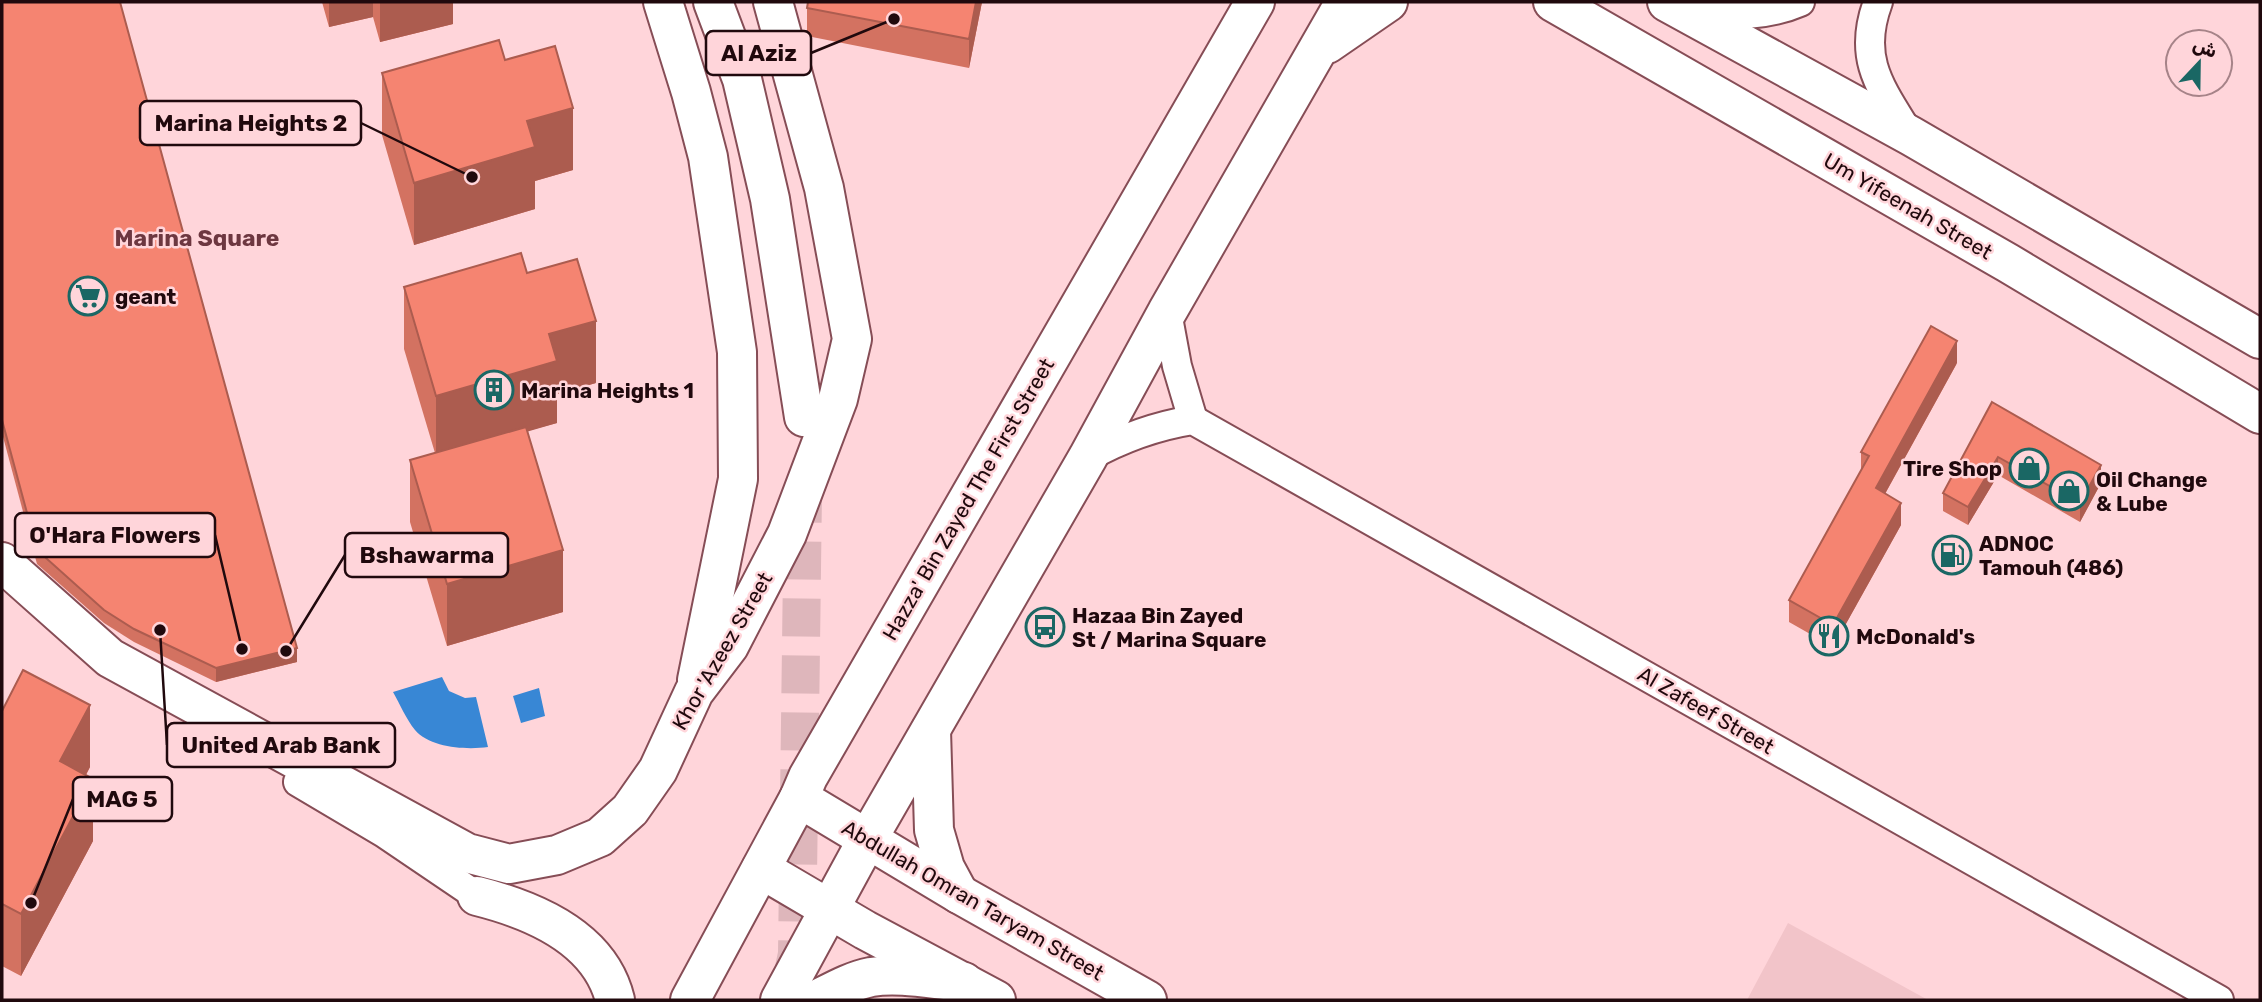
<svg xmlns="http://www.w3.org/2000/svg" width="2262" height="1002" font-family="Rubik,Cairo,sans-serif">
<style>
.built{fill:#f2c4c9}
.water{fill:#3887d5}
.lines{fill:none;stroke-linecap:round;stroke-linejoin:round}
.primary-tunnel{stroke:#deb6bb;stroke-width:38;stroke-dasharray:38 19;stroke-linecap:butt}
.street-casing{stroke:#864d56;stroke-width:32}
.secondary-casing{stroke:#864d56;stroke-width:42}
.primary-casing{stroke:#864d56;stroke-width:42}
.street{stroke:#fff;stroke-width:28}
.secondary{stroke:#fff;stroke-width:38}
.primary{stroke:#fff;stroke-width:38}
.wall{fill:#d37261}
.shaded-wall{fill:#ac5c4f}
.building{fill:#f58471;stroke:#ac5c4f;stroke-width:2}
.labels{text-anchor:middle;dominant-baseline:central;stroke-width:5;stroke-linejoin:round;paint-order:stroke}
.street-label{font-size:21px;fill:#20090d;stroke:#ffd5da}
.poi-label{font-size:21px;font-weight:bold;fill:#20090d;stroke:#ffd5da;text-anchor:start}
.neighbourhood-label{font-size:23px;font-weight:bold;fill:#6d3740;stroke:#ffd5da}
.leader{fill:none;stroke:#20090d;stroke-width:2.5}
.callout-dot{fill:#20090d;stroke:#ffd5da;stroke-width:2.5}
.callout{fill:#ffd5da;stroke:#20090d;stroke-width:2.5}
.callout-label{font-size:23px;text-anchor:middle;font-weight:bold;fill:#20090d}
</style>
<rect width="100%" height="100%" fill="#ffd5da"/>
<polygon class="built" points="1788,923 1928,1000 1747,1000"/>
<g class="water">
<path d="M 442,677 L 449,691 L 465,698 L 476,697 L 488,747 C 467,750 430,748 415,730 C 406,719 400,704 393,692 Z"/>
<polygon points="539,688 545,716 521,723 513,696"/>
</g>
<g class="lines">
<polyline class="primary-tunnel" points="792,978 797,954 803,492"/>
<defs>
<g id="street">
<path d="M 1878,2 C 1857,58 1880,87 1909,134"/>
<path d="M 1690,13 C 1730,14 1763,18 1800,2"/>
<polyline points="1167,312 1177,366 1193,420"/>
<path d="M 1088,457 C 1122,438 1155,426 1193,420 L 2219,1000"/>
<polyline points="298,782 384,833 477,896"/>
</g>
<g id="secondary">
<polyline points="663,2 691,92 708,157 737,352 738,479 697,680"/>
<polyline points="2,562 110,658 467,853 509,864 557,855 600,837 630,810 658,770 694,692 729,646 787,534 838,399 852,339 824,188 773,2"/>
<polyline points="799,798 959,894 1147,1000"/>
<polyline points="761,869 865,930 996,1000"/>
</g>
<g id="primary">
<polyline points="713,2 742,79 770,199 804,417"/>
<polyline points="1553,2 2008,263 2260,414"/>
<polyline points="1667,2 1911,136 2260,339"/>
<polyline points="1327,44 1388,2"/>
<polyline points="931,730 934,830 945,868 959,894"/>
<path d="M 477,896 C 533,910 600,938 615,1000"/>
<polyline points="690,1000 799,798 808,777 1255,2"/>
<polyline points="780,1000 867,840 1088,457 1167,312 1345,2"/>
<path d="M 816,1000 C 834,991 851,981 871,977 C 900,972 935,980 964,982"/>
</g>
</defs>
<use href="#street" class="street-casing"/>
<use href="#secondary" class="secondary-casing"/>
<use href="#primary" class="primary-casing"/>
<use href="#street" class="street"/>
<use href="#secondary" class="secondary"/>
<use href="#primary" class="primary"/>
</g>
<g class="wall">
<polygon points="2,2 297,662 216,682 134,642 104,623 37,564 2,433"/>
<polygon points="322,2 453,2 453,24 380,42 373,17 329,27"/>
<polygon points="982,2 969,68 807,36 807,8"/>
<polygon points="505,60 573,170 535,181 535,209 414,245 382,135 382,73"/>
<polygon points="527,273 596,383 557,394 557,423 527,431 563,612 447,646 410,522 410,460 435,453 404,349 404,287"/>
<polygon points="1957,363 1885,494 1901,525 1833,647 1789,622 1789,600 1861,471 1861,452"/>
<polygon points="1992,402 2101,483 2080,522 1998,475 1968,525 1943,511 1943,493"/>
<polygon points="2,711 90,767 86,775 93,841 21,976 2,966"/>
</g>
<g class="shaded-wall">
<polygon points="329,2 373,2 373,17 329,27"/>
<polygon points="380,2 453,2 453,24 380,42"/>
<polygon points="976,2 982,2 969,68 969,39"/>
<polygon points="573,108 573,170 535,181 535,209 414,245 414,183 527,121"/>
<polygon points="596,321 596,383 557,394 557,423 436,458 436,396 549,334"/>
<polygon points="1957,341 1957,363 1876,510 1876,488"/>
<polygon points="1998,457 1998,475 1968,525 1968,507"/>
<polygon points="2101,465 2101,483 2080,522 2080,503"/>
<polygon points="1901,503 1901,525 1833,647 1833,625"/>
<polygon points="563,550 563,612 447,646 447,584"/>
<polygon points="297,648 297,662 216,682 216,668"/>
<polygon points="90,705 90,767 60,823 60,761"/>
<polygon points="93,779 93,841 21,976 21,914"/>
</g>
<g class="building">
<polygon points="2,2 120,2 297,648 216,668 134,629 104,610 37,550 2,420"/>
<polygon points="808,2 976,2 969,39 807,8"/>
<polygon points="499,40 505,60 555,46 573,108 527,121 535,147 414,183 382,73"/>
<polygon points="521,253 527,273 577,259 596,321 549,334 557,361 436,396 404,287"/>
<polygon points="1931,326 1957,341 1876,488 1901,503 1833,625 1789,600 1869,456 1861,452"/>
<polygon points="1992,402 2101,465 2080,503 1998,457 1968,507 1943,493"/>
<polygon points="526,427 563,550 447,584 410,460"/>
<polygon points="23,670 90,705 60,761 93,779 21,914 2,904 2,711"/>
</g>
<defs>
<symbol id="supermarket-ring" viewBox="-11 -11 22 22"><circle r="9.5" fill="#ffd5da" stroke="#1a6764" stroke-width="1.5"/><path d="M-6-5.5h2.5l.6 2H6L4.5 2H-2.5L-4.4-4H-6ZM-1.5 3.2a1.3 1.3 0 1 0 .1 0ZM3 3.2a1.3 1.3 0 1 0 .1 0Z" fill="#1a6764"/></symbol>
<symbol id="building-ring" viewBox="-11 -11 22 22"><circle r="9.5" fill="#ffd5da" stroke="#1a6764" stroke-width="1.5"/><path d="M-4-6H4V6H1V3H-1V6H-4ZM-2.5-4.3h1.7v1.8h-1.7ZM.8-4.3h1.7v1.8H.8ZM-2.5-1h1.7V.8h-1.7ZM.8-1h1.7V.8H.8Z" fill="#1a6764"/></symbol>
<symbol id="shop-ring" viewBox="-11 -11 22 22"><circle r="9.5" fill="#ffd5da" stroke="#1a6764" stroke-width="1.5"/><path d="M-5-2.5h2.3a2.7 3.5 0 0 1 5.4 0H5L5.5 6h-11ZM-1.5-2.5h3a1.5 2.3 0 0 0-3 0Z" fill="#1a6764"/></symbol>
<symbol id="fuel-ring" viewBox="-11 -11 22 22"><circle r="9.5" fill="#ffd5da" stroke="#1a6764" stroke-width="1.5"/><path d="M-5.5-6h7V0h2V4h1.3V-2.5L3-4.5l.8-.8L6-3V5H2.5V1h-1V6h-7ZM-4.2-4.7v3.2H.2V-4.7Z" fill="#1a6764"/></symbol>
<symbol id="bus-ring" viewBox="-11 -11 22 22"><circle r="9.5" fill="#ffd5da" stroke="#1a6764" stroke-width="1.5"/><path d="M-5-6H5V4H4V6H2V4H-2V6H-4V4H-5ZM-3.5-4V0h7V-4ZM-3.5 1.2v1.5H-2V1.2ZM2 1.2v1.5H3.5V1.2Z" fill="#1a6764"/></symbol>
<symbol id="restaurant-ring" viewBox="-11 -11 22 22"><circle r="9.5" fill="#ffd5da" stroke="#1a6764" stroke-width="1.5"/><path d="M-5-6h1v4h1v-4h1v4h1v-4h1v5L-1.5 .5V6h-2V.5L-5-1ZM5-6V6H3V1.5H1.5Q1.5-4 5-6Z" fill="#1a6764"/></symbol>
</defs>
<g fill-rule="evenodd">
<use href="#supermarket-ring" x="66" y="274" width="44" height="44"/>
<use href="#building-ring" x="472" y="368" width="44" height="44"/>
<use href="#shop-ring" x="2007" y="446" width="44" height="44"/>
<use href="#shop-ring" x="2047" y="469" width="44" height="44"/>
<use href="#fuel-ring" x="1930" y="533" width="44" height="44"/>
<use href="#bus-ring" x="1023" y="605" width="44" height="44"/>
<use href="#restaurant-ring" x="1807" y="614" width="44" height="44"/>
</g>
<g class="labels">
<g class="street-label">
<text transform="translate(1908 206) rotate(30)">Um Yifeenah Street</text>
<text transform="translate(968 499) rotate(-60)">Hazza' Bin Zayed The First Street</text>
<text transform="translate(722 651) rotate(-60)">Khor 'Azeez Street</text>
<text transform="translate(1706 710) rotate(30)">Al Zafeef Street</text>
<text transform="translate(973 900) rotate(30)">Abdullah Omran Taryam Street</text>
</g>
<g class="poi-label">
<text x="115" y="296">geant</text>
<text x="521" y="390">Marina Heights 1</text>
<text x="2002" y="468" text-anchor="end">Tire Shop</text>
<text x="2096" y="479">Oil Change<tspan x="2096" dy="24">&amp; Lube</tspan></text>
<text x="1979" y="543">ADNOC<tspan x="1979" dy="24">Tamouh (486)</tspan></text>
<text x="1072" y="615">Hazaa Bin Zayed<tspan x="1072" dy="24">St / Marina Square</tspan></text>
<text x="1856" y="636">McDonald's</text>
</g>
<g class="neighbourhood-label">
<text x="197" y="238">Marina Square</text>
</g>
</g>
<path class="leader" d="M894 19L811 53M472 177L361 123M242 649L215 535M286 651L345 555M160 630L167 745M31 903L73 799"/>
<g class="callout-dot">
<circle cx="894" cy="19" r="7"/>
<circle cx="472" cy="177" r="7"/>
<circle cx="242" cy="649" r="7"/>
<circle cx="286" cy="651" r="7"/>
<circle cx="160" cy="630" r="7"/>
<circle cx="31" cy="903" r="7"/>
</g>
<g class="callout">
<rect x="706" y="31" width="105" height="44" rx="7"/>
<rect x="140" y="101" width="221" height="44" rx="7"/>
<rect x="15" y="513" width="200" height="44" rx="7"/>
<rect x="345" y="533" width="163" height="44" rx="7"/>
<rect x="167" y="723" width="228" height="44" rx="7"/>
<rect x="73" y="777" width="99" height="44" rx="7"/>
</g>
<g class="callout-label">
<text x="759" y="61">Al Aziz</text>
<text x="251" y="131">Marina Heights 2</text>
<text x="115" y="543">O'Hara Flowers</text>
<text x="427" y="563">Bshawarma</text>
<text x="281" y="753">United Arab Bank</text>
<text x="122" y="807">MAG 5</text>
</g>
<rect width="2262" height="1002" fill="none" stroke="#20090d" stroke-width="7"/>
<g transform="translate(2199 63) rotate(22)"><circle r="33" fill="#ffd5da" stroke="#a68388" stroke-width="2"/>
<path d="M0-5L12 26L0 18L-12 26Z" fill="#1a6764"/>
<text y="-10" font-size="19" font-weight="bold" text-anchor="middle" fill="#20090d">ش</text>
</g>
</svg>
